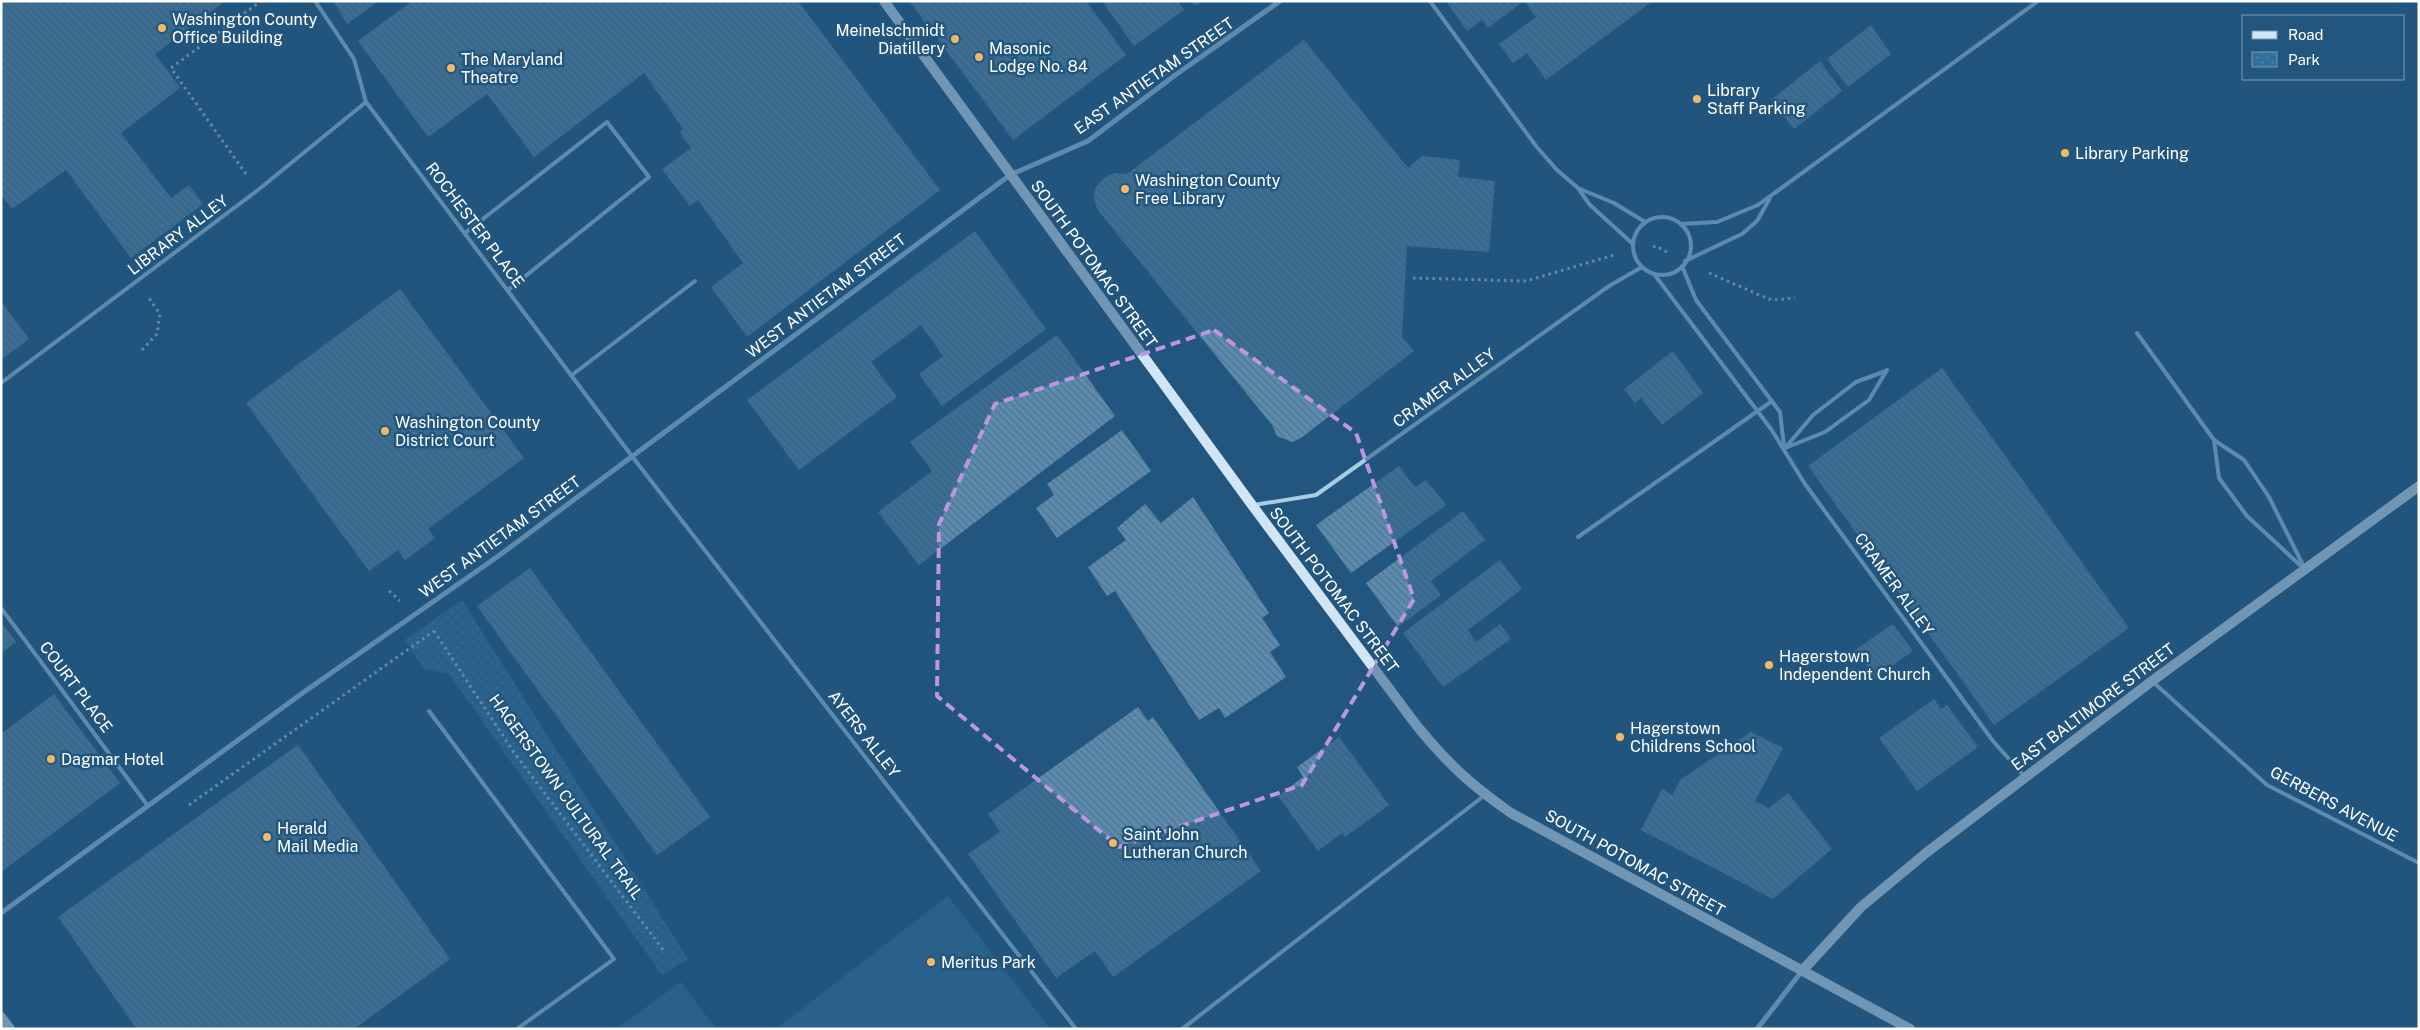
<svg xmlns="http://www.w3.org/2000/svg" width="2420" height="1030" font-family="'Public Sans',sans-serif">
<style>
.park{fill:url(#park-dots)}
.pitch{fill:#326f9a}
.building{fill:url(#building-back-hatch)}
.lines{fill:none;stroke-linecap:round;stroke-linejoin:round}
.path{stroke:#a7cce6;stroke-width:3;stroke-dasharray:2.5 4;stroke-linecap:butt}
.lane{stroke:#a7cce6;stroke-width:4}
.street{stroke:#a7cce6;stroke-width:5}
.secondary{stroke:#d0e5f5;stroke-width:10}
.marked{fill:none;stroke:#bd96df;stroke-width:4;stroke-dasharray:10 6;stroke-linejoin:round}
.poi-dot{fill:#f2b869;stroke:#22567e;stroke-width:2}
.labels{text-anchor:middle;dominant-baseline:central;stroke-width:5;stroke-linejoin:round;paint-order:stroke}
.poi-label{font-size:16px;fill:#fff;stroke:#22567e;text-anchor:start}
.street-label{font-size:16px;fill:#fff;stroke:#22567e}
</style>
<defs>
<pattern id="park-dots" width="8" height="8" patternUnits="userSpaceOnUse" patternTransform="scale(1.25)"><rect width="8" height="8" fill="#326f9a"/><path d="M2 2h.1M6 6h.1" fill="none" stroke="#5185a9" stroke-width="1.8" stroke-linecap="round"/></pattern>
<pattern id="building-back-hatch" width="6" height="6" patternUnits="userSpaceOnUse" patternTransform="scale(1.25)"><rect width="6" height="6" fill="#5b8caf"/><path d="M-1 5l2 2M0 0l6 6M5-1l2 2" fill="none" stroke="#557287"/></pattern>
</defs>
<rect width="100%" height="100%" fill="#22567e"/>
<polygon class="park" points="462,600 688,959 662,975 449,674 424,669 405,640"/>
<g class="pitch">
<polygon points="948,896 1050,1029 776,1029"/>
<polygon points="681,982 716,1029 616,1029"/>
</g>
<g class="building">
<polygon points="1,1 225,1 155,54 180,88 121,133 171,198 189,185 203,204 131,258 66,170 12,209 1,195"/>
<polygon points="333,1 379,1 347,24"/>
<polygon points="412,1 798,1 940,190 747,337 711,287 743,263 698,200 690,206 662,169 691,148 679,132 683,129 644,73 534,157 487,94 428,137 358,41"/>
<polygon points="909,1 1086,1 1126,55 1013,140"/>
<polygon points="1102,1 1178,1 1184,10 1134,46"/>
<polygon points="1191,1 1202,1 1195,6"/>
<polygon points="1446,1 1648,1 1650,3 1546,80 1527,53 1513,63 1499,44 1536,17 1524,1 1488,28 1482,20 1467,31"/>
<polygon points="1871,25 1891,54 1848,87 1827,59"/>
<polygon points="1304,40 1408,168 1422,156 1460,160 1458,177 1495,181 1489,252 1407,246 1402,337 1414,351 1301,438 1292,442 1277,436 1272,425 1101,214 1096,207 1094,195 1096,187 1104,178 1115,173 1127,174"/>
<polygon points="1820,61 1842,91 1794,129 1771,100"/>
<polygon points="975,231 1046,329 942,406 919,374 943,356 921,325 871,362 897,397 799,470 747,400"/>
<polygon points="400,289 524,458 428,529 435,538 405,560 398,550 369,571 246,403"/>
<polygon points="1,301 29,339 1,360"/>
<polygon points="1057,335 1115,416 919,565 878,512 932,471 910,442"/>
<polygon points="1673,351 1703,393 1662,425 1641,398 1635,403 1624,389"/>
<polygon points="1942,368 2129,628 1994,725 1808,466"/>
<polygon points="1122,430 1151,471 1057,538 1036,508 1054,495 1047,484"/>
<polygon points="1399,466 1415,487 1426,480 1446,505 1351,573 1316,525"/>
<polygon points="1193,497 1269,613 1262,618 1280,645 1270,652 1286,677 1225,718 1219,708 1199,720 1115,591 1107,596 1088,567 1126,540 1117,528 1145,504 1161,523"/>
<polygon points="1463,511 1485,540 1431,581 1441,595 1398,627 1366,583"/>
<polygon points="1500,560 1522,589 1468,630 1476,642 1500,624 1511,639 1443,687 1403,633"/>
<polygon points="530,568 710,817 657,855 477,606"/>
<polygon points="1,622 16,642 1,653"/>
<polygon points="1893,624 1913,651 1875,678 1855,650"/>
<polygon points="54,694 120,783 1,872 1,734"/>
<polygon points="1934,699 1941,709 1947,705 1978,747 1917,791 1879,738"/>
<polygon points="1138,707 1148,721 1153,717 1261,871 1113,977 1095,951 1056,978 968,854 1000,832 988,814"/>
<polygon points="1751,732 1783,748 1755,801 1769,808 1788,793 1832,849 1773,899 1641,830 1662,789 1672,795 1680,780"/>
<polygon points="1339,737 1389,805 1345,837 1342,833 1318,851 1278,796 1303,777 1297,767"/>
<polygon points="298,745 450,959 354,1029 137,1029 58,917"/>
</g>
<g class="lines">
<g class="path">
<polyline points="246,174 171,68 261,1"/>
<polyline points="1653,247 1656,246 1667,252"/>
<polyline points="1709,273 1771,300 1795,298"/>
<polyline points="1413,278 1526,281 1614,255"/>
<polyline points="142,350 157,334 160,314 149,298"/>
<polyline points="389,591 400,601"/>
<polyline points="434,631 515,754 664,951"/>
<polyline points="189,805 434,631"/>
</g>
<g class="lane">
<polyline points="315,1 354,59 366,102 631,455 1076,1029"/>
<polyline points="1430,1 1536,146 1556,169 1578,188 1590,205 1633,244"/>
<polyline points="1580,189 1614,203 1645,222"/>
<circle cx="1662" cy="246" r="29"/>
<polyline points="1681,224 1717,222 1758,205 2038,1"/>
<polyline points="465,233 607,122 649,177 508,290"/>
<polyline points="1685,261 1742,234 1757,221 1770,198"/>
<polyline points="1682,266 1696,300 1780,412 1784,446"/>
<polyline points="1654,274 1771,429 1805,484 1993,741 2024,776"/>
<polyline points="2137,333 2214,440 2244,460 2269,497 2304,567"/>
<polyline points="572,375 695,281"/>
<polyline points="1,383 258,190 366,102"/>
<polyline points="2214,440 2219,478 2247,516 2302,567"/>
<polyline points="1786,447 1813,415 1856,382 1886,371"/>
<polyline points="1785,448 1825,432 1869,400 1887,370"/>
<polyline points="1254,505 1316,495 1609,286 1642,267"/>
<polyline points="1578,537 1772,401"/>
<polyline points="1,608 148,806"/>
<polyline points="2152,681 2267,785 2419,863"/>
<polyline points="429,711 614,959 517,1029"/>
<polyline points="1182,1029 1485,795"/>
</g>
<g class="street">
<polyline points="1,913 304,692 497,557 1010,175 1088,141 1174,76 1280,1"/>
<polyline points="1757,1029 1802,971"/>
</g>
<g class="secondary">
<path d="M 884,1 L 1252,505 L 1417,726 C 1448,764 1471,785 1511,813 L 1910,1029"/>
<polyline points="1802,971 1861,907 1926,853 2152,681 2419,486"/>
<polyline points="1,1017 10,1029"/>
</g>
</g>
<path d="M0 0H2420V1030H0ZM 1214,330 L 1356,433 L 1414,599 L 1302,785 L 1119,847 L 937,696 L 939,524 L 995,404 Z" fill="#22567e" fill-opacity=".55" fill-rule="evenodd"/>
<path class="marked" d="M 1214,330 L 1356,433 L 1414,599 L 1302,785 L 1119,847 L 937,696 L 939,524 L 995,404 Z"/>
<g class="poi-dot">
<circle cx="162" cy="28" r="5"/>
<circle cx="955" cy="39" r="5"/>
<circle cx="979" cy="57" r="5"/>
<circle cx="451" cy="68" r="5"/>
<circle cx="1697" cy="99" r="5"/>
<circle cx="2065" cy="153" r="5"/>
<circle cx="1125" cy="189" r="5"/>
<circle cx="385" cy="431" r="5"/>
<circle cx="1769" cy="665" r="5"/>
<circle cx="1620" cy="737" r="5"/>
<circle cx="51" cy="759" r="5"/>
<circle cx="267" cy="837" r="5"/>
<circle cx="1113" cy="843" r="5"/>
<circle cx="931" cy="962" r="5"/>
</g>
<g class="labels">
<g class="poi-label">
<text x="172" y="19">Washington County<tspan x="172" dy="18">Office Building</tspan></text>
<text x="945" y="30" text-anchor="end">Meinelschmidt<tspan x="945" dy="18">Diatillery</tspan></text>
<text x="989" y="48">Masonic<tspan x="989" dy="18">Lodge No. 84</tspan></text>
<text x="461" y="59">The Maryland<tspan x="461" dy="18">Theatre</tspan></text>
<text x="1707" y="90">Library<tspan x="1707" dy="18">Staff Parking</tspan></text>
<text x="2075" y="153">Library Parking</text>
<text x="1135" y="180">Washington County<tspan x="1135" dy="18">Free Library</tspan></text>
<text x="395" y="422">Washington County<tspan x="395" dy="18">District Court</tspan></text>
<text x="1779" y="656">Hagerstown<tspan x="1779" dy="18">Independent Church</tspan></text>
<text x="1630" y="728">Hagerstown<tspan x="1630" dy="18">Childrens School</tspan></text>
<text x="61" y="759">Dagmar Hotel</text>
<text x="277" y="828">Herald<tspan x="277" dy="18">Mail Media</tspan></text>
<text x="1123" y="834">Saint John<tspan x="1123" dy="18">Lutheran Church</tspan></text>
<text x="941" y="962">Meritus Park</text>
</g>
<g class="street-label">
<text transform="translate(1154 76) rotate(-35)">EAST ANTIETAM STREET</text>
<text transform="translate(475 225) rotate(53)">ROCHESTER PLACE</text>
<text transform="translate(178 235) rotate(-37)">LIBRARY ALLEY</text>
<text transform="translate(1094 264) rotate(54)">SOUTH POTOMAC STREET</text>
<text transform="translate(826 296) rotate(-37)">WEST ANTIETAM STREET</text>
<text transform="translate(1444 388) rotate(-36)">CRAMER ALLEY</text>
<text transform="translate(500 537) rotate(-36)">WEST ANTIETAM STREET</text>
<text transform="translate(1894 584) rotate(54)">CRAMER ALLEY</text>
<text transform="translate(1334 590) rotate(53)">SOUTH POTOMAC STREET</text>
<text transform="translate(76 687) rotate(53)">COURT PLACE</text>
<text transform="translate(2093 707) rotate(-37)">EAST BALTIMORE STREET</text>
<text transform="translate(864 734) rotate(52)">AYERS ALLEY</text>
<text transform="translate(566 797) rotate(54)">HAGERSTOWN CULTURAL TRAIL</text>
<text transform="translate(2334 804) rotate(28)">GERBERS AVENUE</text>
<text transform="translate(1635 863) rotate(29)">SOUTH POTOMAC STREET</text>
</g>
</g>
<rect width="2420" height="1030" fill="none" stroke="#ffffff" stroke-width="5"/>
<rect x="2242" y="15" width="162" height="65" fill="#22567e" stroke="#7a9ab2"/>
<rect x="2252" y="31" width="25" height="8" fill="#d0e5f5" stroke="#7a9ab2"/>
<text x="2288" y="40" font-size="15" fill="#ffffff">Road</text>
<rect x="2252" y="52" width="25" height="15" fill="url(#park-dots)" stroke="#7a9ab2"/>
<text x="2288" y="65" font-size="15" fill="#ffffff">Park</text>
</svg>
